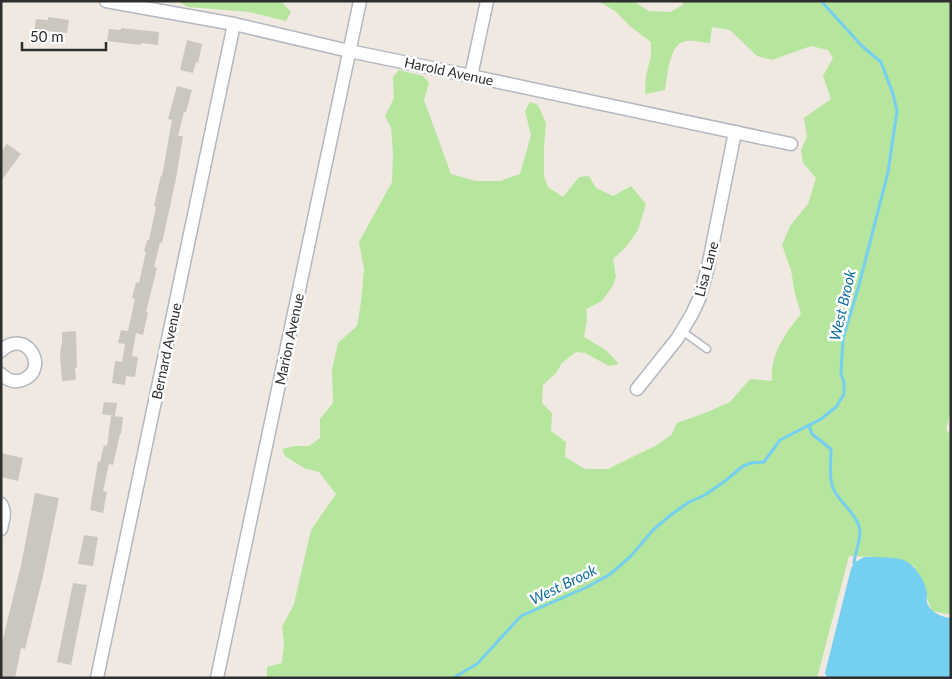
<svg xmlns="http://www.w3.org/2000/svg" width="952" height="679" font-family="Lato,sans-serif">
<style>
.green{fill:#b6e59e}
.water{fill:#75cff0}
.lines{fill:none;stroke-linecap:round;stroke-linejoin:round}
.stream{stroke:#75cff0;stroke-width:3}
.building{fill:#cbc7bf}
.lane-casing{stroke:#b4b7c1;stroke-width:9}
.street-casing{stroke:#b4b7c1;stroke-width:15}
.lane{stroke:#fff;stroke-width:6}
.street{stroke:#fff;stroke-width:12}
.labels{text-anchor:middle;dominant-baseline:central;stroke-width:5;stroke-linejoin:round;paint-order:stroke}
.street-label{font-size:14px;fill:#2e2e2e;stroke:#fff}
.water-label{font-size:15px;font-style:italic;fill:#0d6fa3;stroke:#fff}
</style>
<rect width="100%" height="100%" fill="#efe9e1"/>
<g class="green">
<polygon points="177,1 281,1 291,12 286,21 250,12 188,7"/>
<path d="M 598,1 L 633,1 L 649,11 L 670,12 L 683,5 L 683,1 L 951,1 L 951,410 L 946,430 L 951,435 L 951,615 L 932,611 L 914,566 L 874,557 L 849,556 L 817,678 L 267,678 L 267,667 L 282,663 L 284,644 L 282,627 L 294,604 L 311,530 L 336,494 L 319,472 L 304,468 L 285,456 L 282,449 L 294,446 L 309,446 L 320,438 L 320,419 L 333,403 L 332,370 L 338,343 L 357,326 L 361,302 L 364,269 L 359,242 L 392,182 L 393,154 L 391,128 L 385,116 L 394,98 L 393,77 L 399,70 L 423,76 L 429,83 L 424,100 L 451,174 L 476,181 L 500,181 L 520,174 L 531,135 L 525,111 L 530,102 L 538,105 L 546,123 L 544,149 L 544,176 L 548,187 L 563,197 L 579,177 L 589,176 L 596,188 L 613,196 L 631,186 L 646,204 L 638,230 L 626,247 L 613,259 L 616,277 L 612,287 L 602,301 L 586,309 L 587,320 L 584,337 L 607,351 L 619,364 L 609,366 L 585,353 L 576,352 L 562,363 L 556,373 L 543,385 L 542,403 L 552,413 L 551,431 L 566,442 L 565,457 L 585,469 L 608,469 L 657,445 L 672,434 L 677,423 L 705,413 L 730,402 L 750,379 L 772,381 C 770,354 785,334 801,314 L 795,294 L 791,270 L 782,245 L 790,226 L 808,204 L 816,178 L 803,163 L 801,150 L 807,137 L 804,118 L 831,99 L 823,76 L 833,58 L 828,50 L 811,46 L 772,60 L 757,56 L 730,30 L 712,27 L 710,43 C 701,42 690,39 682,42 C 669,48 667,78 665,90 L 645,94 L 646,76 L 651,56 L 651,42 L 631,27 L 615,11 Z"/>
</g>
<path class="water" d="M 864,557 C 873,557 896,557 903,560 C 915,564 925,581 927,593 C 927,597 926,602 928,605 C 932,613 942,617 951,618 L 951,678 L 827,678 L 825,673 L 851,569 L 854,563 Z"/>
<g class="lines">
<g class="stream">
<path d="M 809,425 L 812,434 L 831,449 C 831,463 828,480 835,492 C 842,504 860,518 860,532 C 860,541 855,554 854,563 L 856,565"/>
<polyline points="453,678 477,664 521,616 587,587 609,575 630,557 653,530 672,514 689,502 705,495 725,481 743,466 751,463 764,462 780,440 821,419 836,407 844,394 844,382 841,374 843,338 858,289 888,172 897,111 893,94 881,62 862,46 821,1"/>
</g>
</g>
<g class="building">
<polygon points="48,17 69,20 67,33 47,31 47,35 34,34 36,19 48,20"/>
<polygon points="121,28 159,32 158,45 141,43 141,45 107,41 109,29 121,30"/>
<polygon points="187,40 202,44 198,63 196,62 193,73 180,70"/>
<polygon points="177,86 192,90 186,112 184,112 178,136 183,136 176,179 162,243 160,243 154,267 157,268 146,312 148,313 143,335 136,333 132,356 138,357 135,377 126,376 125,385 112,383 115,361 122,362 125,344 118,343 121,330 128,331 135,299 132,298 136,282 139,283 146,252 144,251 147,240 149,240 156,207 154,206 161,175 162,176 172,120 168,119"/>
<polygon points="7,144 21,154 1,181 1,152"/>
<polygon points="76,331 77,367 75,368 76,380 62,381 60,356 61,345 62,345 62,332"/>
<polygon points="104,402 117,403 115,416 102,414"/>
<polygon points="111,416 123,417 121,434 120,434 113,465 109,464 103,491 107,492 103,513 90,510 98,461 100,462 104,445 107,446"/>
<polygon points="1,453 23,458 18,481 1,477"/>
<polygon points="35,493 59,498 43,576 25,649 21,648 15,678 1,678 1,647 21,565"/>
<polygon points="84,535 98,537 93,566 78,564"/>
<polygon points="73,583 87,585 71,665 57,662"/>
</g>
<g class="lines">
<defs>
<polyline id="lane" points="682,331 707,349"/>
<g id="street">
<polyline points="106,1 234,24 349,51 471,76 791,144"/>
<polyline points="471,76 487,1"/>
<path d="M 1,351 C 26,326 51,370 22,380 C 14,383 7,380 1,374"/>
<polyline points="637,389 677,339 692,314 699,299 708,267 735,132"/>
<path d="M 1,504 C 6,512 3,520 1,529"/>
<polyline points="97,678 234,24"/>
<polyline points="217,678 360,1"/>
</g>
</defs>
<use href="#lane" class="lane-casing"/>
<use href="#street" class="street-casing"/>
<use href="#lane" class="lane"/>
<use href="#street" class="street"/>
</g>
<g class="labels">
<g class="street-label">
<text transform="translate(449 71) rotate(12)">Harold Avenue</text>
<text transform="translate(706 269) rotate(-75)">Lisa Lane</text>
<text transform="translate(289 339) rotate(-78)">Marion Avenue</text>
<text transform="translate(166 351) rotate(-78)">Bernard Avenue</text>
</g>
<g class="water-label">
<text transform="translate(842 305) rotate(-77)">West Brook</text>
<text transform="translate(563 584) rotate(-26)">West Brook</text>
</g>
</g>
<rect width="952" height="679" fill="none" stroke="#2e2e2e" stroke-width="5"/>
<path d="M22 42v8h84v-8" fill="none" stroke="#2e2e2e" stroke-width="2.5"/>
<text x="30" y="42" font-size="15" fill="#2e2e2e" stroke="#ffffff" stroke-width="4" paint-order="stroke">50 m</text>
</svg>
